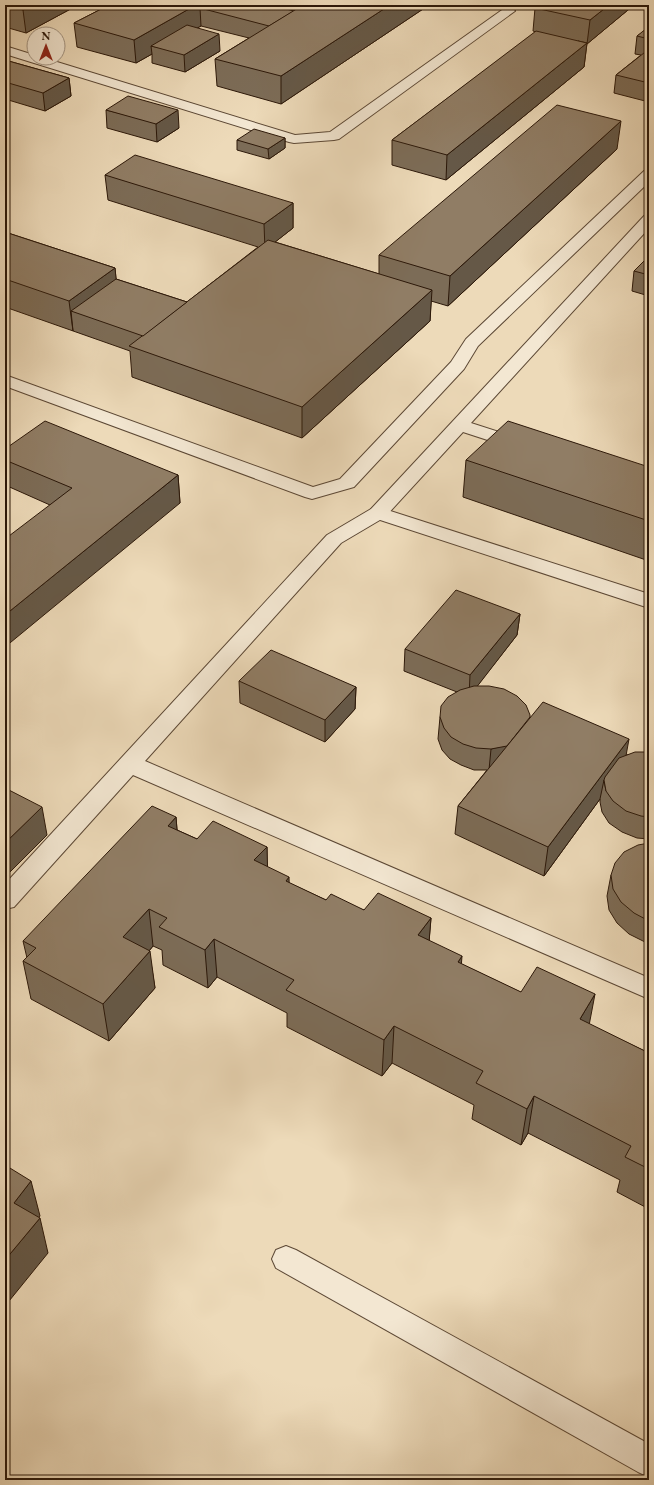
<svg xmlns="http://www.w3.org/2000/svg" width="654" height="1485" font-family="'EB Garamond',serif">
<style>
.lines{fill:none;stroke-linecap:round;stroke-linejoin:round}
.service-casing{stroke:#5c4835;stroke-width:2}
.minor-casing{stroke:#5c4835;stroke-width:2}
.service{fill:#f3e7d2;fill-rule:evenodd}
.minor{fill:#f3e7d2;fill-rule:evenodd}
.wall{fill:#7c6c57;stroke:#2c1809}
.shaded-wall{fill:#655847;stroke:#2c1809}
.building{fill:#907d65;stroke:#2c1809}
</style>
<rect width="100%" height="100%" fill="#eddab9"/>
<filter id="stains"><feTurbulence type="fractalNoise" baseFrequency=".005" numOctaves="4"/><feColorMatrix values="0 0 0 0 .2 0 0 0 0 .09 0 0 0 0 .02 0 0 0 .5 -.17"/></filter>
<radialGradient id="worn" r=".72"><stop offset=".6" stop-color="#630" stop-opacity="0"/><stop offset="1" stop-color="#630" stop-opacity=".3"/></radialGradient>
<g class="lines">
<defs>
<g id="service">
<polygon points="498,5 510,5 515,11 339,139 334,140 294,143 289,142 5,54 5,46 34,55 34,58 44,58 295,135 330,132 502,10"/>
<polygon points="649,170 649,182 478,346 464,369 354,487 312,499 305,497 5,386 5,375 313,487 340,479 451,362 466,339 644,171"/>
<polygon points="649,214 649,228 471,423 527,441 530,445 527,449 521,450 515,449 463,432 385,517 341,543 145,761 649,978 649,999 133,775 14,907 5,909 5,884 327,535 371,509 644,216"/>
<polygon points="286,1246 296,1250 649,1444 649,1477 638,1472 276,1268 272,1259 276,1250"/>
</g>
<polygon id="minor" points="378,507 649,594 649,608 371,517 369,513 371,509"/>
</defs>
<use href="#service" class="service-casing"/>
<use href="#minor" class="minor-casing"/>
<use href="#service" class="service"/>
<use href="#minor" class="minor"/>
</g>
<g class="wall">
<polygon points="5,5 78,5 26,33 5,27"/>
<polygon points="109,5 294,11 303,5 429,5 281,104 217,86 215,59 249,38 201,26 197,28 220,51 185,72 152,63 152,54 136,63 77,47 74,23"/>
<polygon points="634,5 587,44 578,41 587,43 584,67 446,180 392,165 392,140 536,32 533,31 535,8"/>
<polygon points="649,28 649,102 614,93 616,75 641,55 635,54 637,36"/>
<polygon points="5,60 69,78 71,96 45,111 5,99"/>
<polygon points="106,110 179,128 157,142 107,128"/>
<polygon points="285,138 285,148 269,159 237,150 237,140"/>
<polygon points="617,149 448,306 431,301 430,321 302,438 132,377 130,351 5,307 5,232 115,268 116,279 187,302 258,247 108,200 105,175 293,203 293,228 275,242 379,274 379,255"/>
<polygon points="649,256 649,296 632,291 634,271"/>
<polygon points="5,449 178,475 180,503 50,505 5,485"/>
<polygon points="466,460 649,467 649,561 463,497"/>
<polygon points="520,614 517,635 477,686 530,717 626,755 649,752 649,839 637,838 622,832 609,823 602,812 600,802 600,799 544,876 455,834 458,806 487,770 474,770 461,765 450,759 442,750 438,739 440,717 457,692 404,671 405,649"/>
<polygon points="239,681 356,687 355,709 325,742 240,703"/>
<polygon points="176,817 177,830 197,839 267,847 267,867 289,883 326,900 364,910 431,918 429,941 461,964 649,1053 649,1209 617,1192 620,1180 528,1133 521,1145 472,1119 474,1105 392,1063 382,1076 287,1027 287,1013 217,977 208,988 163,965 162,950 153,946 149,951 155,988 109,1041 31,999 23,961 27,958 23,941"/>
<polygon points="649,843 649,943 645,942 629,934 617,923 609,910 607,896 611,875"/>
</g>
<g class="shaded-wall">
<polygon points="33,5 78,5 26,33 23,10"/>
<polygon points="196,5 237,5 200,8 201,26 161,48 151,46 152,54 136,63 134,40"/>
<polygon points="390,5 429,5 281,104 281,76"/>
<polygon points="609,5 634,5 587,44 590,20"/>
<polygon points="219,34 220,51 185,72 184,55"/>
<polygon points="587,43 584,67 446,180 447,155"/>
<polygon points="69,78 71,96 45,111 43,93"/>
<polygon points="178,110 179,128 157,142 156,124"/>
<polygon points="621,121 617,149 448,306 450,276"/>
<polygon points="285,138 285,148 269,159 268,149"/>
<polygon points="293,203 293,228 265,250 264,224"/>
<polygon points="115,268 118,298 71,311 73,331 69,301"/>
<polygon points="432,290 430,321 302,438 302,407"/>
<polygon points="178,475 180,503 5,647 5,615"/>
<polygon points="520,614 517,635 469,697 470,675"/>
<polygon points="356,687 355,709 325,742 325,720"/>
<polygon points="629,739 624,767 606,791 604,780 600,799 544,876 548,847"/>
<polygon points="514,743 489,770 491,749"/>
<polygon points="42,807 47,835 5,877 5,843"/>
<polygon points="176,817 179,855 168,826"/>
<polygon points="267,847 268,885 254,860"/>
<polygon points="289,877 290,915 286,881"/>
<polygon points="149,909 153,946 129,975 123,937"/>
<polygon points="431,918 428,955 418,935"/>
<polygon points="214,939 217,977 208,988 205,950"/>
<polygon points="150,951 155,988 109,1041 103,1004"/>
<polygon points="462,956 459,994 458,962"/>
<polygon points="595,994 588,1031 580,1019"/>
<polygon points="394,1026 392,1063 382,1076 384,1040"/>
<polygon points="534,1096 528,1133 521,1145 527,1109"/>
<polygon points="31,1181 40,1216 23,1238 14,1203"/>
<polygon points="40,1218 48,1253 5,1306 5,1260"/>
</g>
<g class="building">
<polygon points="5,5 33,5 23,10"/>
<polygon points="109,5 196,5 134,40 74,23"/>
<polygon points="205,5 271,5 294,11 269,26 200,8"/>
<polygon points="303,5 390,5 281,76 215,59"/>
<polygon points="539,5 609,5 590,20 535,8"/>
<polygon points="187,25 219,34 184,55 151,46"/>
<polygon points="647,28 649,28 649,39 637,36"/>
<polygon points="536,31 587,43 447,155 392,140"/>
<polygon points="649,49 649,83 616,75"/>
<polygon points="5,60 69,78 43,93 5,82"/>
<polygon points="128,96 178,110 156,124 106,110"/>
<polygon points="557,105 621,121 450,276 379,255"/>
<polygon points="254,129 285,138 268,149 237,140"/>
<polygon points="135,155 293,203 264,224 105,175"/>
<polygon points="5,232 115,268 69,301 5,279"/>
<polygon points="268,240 432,290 302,407 129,346"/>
<polygon points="649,256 649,275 634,271"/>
<polygon points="116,279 187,302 143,336 71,311"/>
<polygon points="45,421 178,475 5,615 5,539 72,488 5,460 5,449"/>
<polygon points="508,421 649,467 649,521 466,460"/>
<polygon points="456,590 520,614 470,675 405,649"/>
<polygon points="271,650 356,687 325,720 239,681"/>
<polygon points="474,686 489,686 504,689 517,696 526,705 530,715 530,717 507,746 491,749 476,748 463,744 451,737 444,728 440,717 441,706 448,697 460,690"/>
<polygon points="543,702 629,739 548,847 458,806"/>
<polygon points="635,752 649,752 649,817 641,816 626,811 613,801 606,791 604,780 605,777 619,758"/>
<polygon points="5,788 42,807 5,843"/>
<polygon points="152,806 176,817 168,826 197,839 213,821 267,847 254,860 289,877 286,881 326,900 331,894 364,910 378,893 431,918 418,935 462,956 458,962 521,992 537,967 595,994 580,1019 649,1053 649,1169 625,1157 631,1146 534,1096 527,1109 476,1083 483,1071 394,1026 384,1040 286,990 294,980 214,939 205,950 159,927 167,918 149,909 123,937 150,951 103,1004 23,961 36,948 23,941"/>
<polygon points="649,843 649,921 634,913 621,902 613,889 611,875 615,863 624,852 638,845"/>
<polygon points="5,1165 31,1181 14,1203 40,1218 5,1260"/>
</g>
<rect width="654" height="1485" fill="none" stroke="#eddab9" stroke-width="20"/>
<rect x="6" y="6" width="642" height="1473" fill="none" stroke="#2c1809" stroke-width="2"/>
<rect x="10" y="10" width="634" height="1465" fill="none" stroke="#2c1809"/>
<g transform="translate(46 46)"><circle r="19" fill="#f3e7d2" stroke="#a39482"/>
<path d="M0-3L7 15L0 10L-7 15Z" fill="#8f2418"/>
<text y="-6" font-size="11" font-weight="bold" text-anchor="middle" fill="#2c1809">N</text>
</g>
<rect width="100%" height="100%" filter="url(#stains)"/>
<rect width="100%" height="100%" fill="url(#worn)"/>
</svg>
